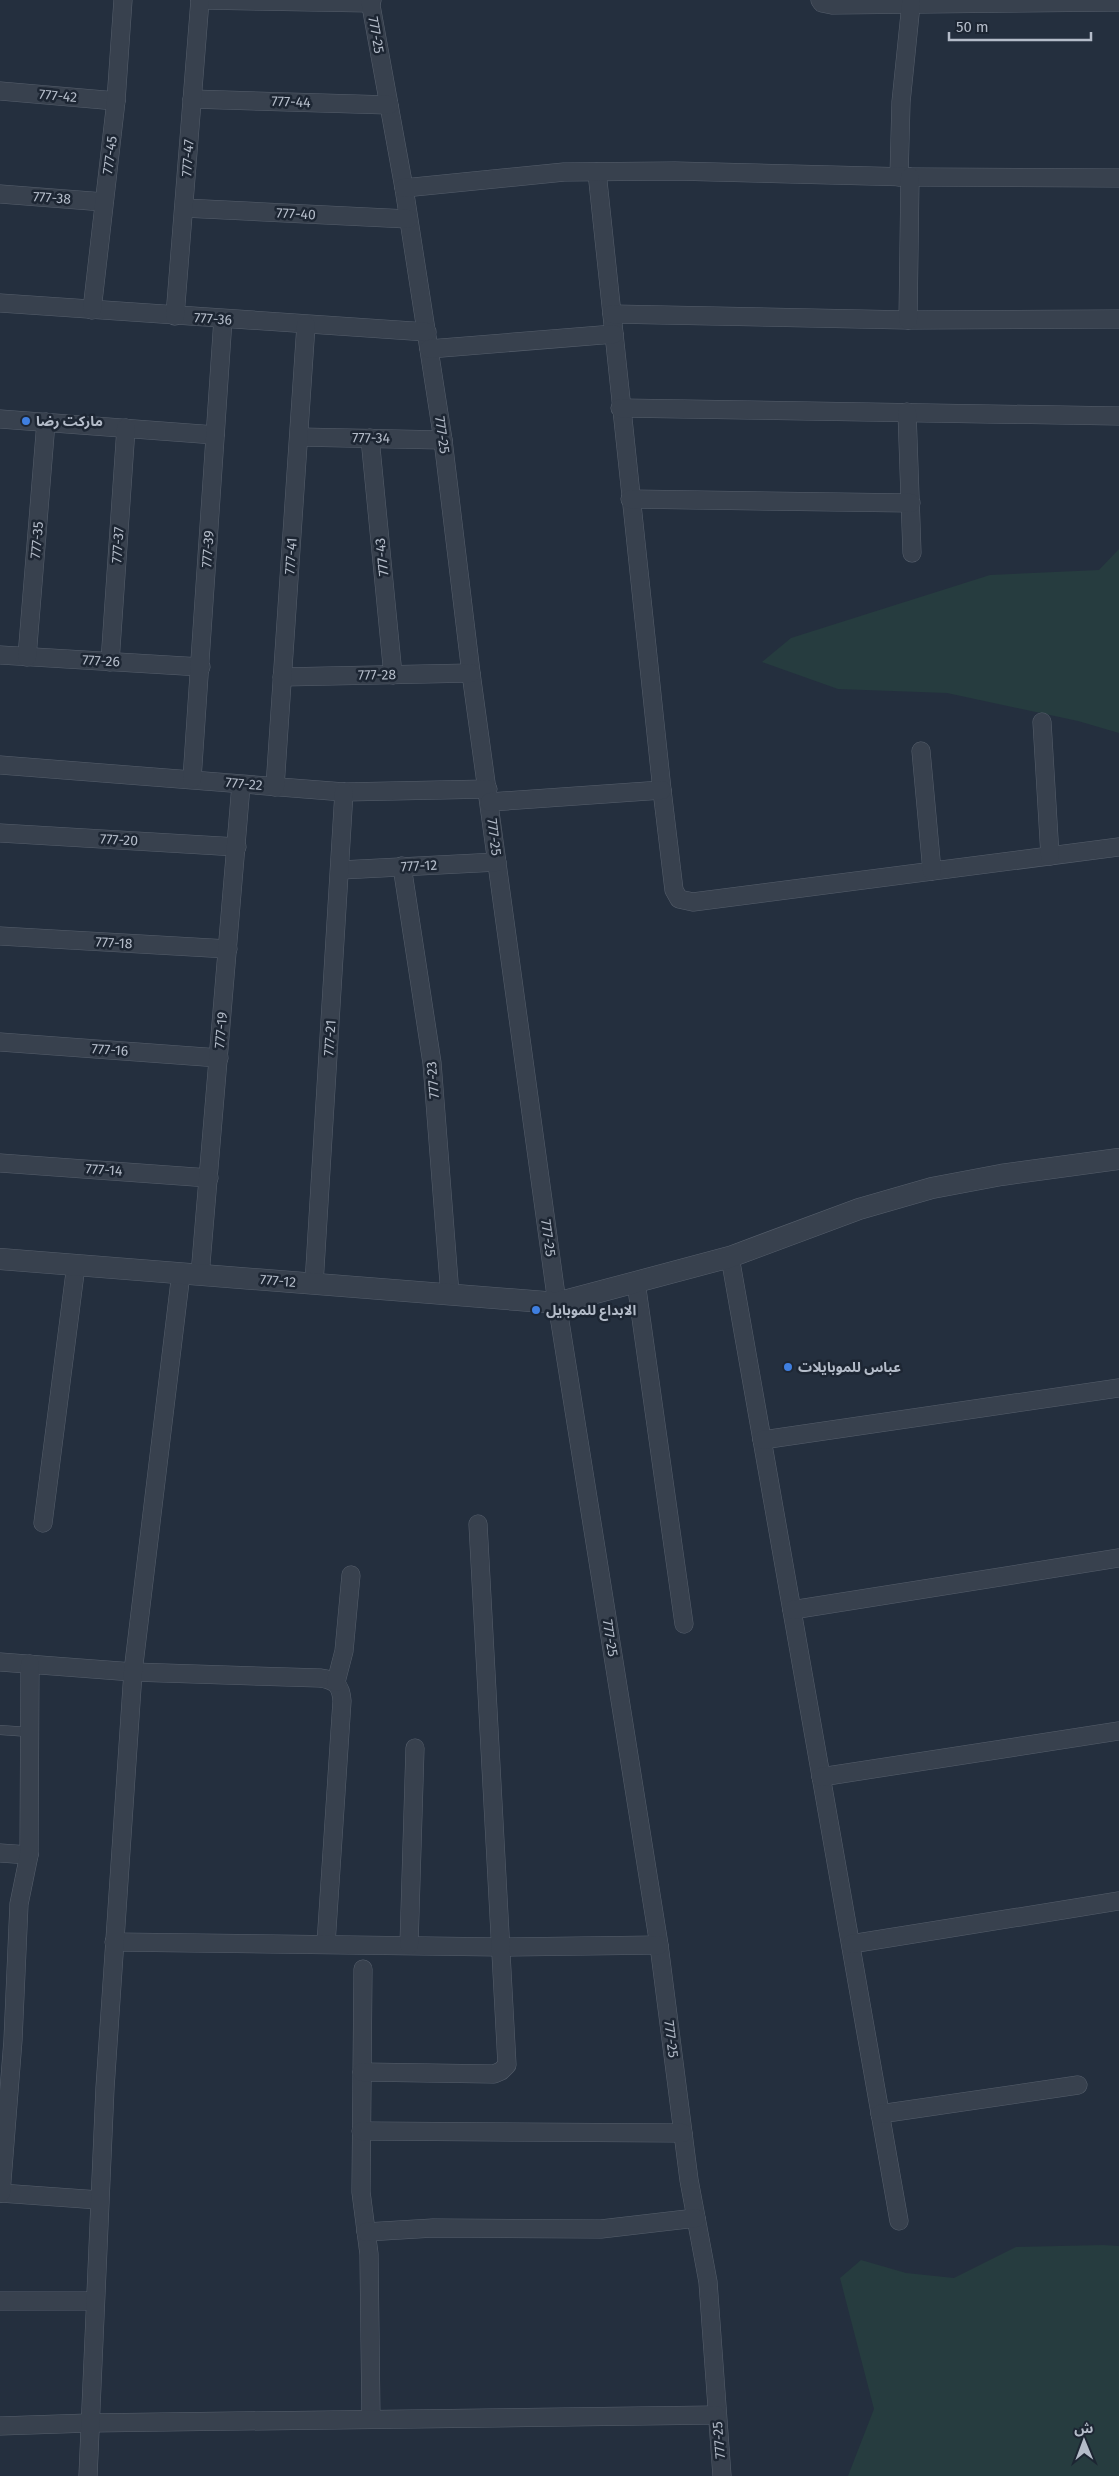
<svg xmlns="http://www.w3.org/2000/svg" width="1119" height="2476" font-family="'Fira Sans','Noto Sans Arabic',sans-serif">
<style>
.green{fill:#263c3f}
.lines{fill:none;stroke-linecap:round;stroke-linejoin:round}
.service-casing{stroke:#565f6c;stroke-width:10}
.minor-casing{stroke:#565f6c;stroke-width:19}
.tertiary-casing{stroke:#565f6c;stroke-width:22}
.service{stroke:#38414e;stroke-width:9}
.minor{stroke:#38414e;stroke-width:18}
.tertiary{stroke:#38414e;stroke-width:21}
.shop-dot{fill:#3f7fe0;stroke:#1d2633;stroke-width:2}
.labels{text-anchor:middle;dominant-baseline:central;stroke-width:5;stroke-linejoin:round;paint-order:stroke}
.street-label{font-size:14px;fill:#b4bcc9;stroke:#1d2633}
.poi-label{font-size:14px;font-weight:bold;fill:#b4bcc9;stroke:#1d2633;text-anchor:start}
</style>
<rect width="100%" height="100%" fill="#242f3e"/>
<g class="green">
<polygon points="1119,549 1119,733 1078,721 947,693 838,689 762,662 791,638 990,575 1099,570"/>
<polygon points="1103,2245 1119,2246 1119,2476 848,2476 874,2409 840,2278 861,2260 906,2273 954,2278 1016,2247"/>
</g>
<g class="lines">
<defs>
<polyline id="service" points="0,1730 29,1732"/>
<g id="minor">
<polyline points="200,0 371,3 372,0"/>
<polyline points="370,0 404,188 443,440 471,673 557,1303 659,1945 689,2180 708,2282 722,2476"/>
<polyline points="820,0 822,3 832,5 1119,2"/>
<polyline points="0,91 116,101"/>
<polyline points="192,99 389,105"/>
<polyline points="597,172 662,790 674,890 679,899 693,902 1119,847"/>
<polyline points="899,177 901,102 911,4"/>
<polyline points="404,188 564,172 675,171 910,177 1119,178"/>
<polyline points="0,194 104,202"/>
<polyline points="184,208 408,219"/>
<polyline points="0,303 427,332"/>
<polyline points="92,310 116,101 123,0"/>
<polyline points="612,314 908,320 1119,319"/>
<polyline points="175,316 200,0"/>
<polyline points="908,320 910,177"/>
<polyline points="429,349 614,334"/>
<polyline points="620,408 1119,416"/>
<polyline points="907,412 912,553"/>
<polyline points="0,419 215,435"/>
<polyline points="299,437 443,440"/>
<polyline points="370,438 393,675"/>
<polyline points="630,499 911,503"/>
<polyline points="0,655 201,667"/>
<polyline points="27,657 46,422"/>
<polyline points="110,662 126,428"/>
<polyline points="282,677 471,673"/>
<polyline points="1042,722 1050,856"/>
<polyline points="921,751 932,871"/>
<polyline points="0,765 344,792 488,789"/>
<polyline points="192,779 223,319"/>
<polyline points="275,787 306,325"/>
<polyline points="490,802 662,790"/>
<polyline points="0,833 237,847"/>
<polyline points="402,866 432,1063 450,1295"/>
<polyline points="341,870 497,862"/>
<polyline points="0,936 228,949"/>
<polyline points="0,1042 219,1058"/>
<polyline points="0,1163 209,1178"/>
<polyline points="730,1257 899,2221"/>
<polyline points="200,1275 241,785"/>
<polyline points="636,1282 684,1624"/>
<polyline points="314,1284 344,792"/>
<polyline points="762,1440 1119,1388"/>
<polyline points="43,1523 76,1265"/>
<polyline points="792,1610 1119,1558"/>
<path d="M 0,1662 L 133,1672 L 320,1678 C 336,1680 341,1686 342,1701 L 326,1944"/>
<polyline points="336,1682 344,1651 351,1575"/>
<polyline points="821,1777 1119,1731"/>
<polyline points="0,1853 29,1855"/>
<polyline points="114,1942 501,1947 659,1945"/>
<polyline points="851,1944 1119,1901"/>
<polyline points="409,1945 415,1748"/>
<polyline points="363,1969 361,2192 369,2254 371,2419"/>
<polyline points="362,2072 494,2074 501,2071 507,2065 478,1524"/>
<polyline points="880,2114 1078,2085"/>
<polyline points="361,2131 683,2133"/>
<polyline points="0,2193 99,2200"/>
<polyline points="1,2193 13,2040 19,1904 29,1855 30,1664"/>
<polyline points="366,2232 433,2228 601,2229 696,2218"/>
<polyline points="0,2301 94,2301"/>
<polyline points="0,2426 89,2423 716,2415"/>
<polyline points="88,2476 105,2088 133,1672 181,1273"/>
</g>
<polyline id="tertiary" points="0,1259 557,1303 730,1257 859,1209 932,1188 1001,1175 1119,1159"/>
</defs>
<use href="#service" class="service-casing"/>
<use href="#minor" class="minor-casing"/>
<use href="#tertiary" class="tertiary-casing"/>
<use href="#service" class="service"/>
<use href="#minor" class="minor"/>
<use href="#tertiary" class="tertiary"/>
</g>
<g class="shop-dot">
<circle cx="26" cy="421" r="5"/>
<circle cx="536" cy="1310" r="5"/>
<circle cx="788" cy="1367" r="5"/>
</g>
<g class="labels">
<g class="street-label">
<text transform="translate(376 35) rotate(80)">777-25</text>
<text transform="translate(58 96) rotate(5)">777-42</text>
<text transform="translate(291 102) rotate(2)">777-44</text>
<text transform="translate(110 155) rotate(-83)">777-45</text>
<text transform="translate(188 158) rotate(-86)">777-47</text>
<text transform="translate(52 198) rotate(4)">777-38</text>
<text transform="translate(296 214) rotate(3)">777-40</text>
<text transform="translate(213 319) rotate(4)">777-36</text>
<text transform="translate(442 435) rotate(82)">777-25</text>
<text transform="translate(371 438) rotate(1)">777-34</text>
<text transform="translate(37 540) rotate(-85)">777-35</text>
<text transform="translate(118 545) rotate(-86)">777-37</text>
<text transform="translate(208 549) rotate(-86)">777-39</text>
<text transform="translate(291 556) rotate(-86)">777-41</text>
<text transform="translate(382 557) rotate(-96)">777-43</text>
<text transform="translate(101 661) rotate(3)">777-26</text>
<text transform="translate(377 675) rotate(-1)">777-28</text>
<text transform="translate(244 784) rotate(5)">777-22</text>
<text transform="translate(494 837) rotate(83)">777-25</text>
<text transform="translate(119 840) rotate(3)">777-20</text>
<text transform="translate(419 866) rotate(-3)">777-12</text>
<text transform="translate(114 943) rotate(3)">777-18</text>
<text transform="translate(221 1030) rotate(-85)">777-19</text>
<text transform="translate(330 1038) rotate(-86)">777-21</text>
<text transform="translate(110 1050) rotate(4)">777-16</text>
<text transform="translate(433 1080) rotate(-95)">777-23</text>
<text transform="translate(104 1170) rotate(4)">777-14</text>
<text transform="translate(548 1238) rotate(82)">777-25</text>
<text transform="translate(278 1281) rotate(5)">777-12</text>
<text transform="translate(610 1638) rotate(81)">777-25</text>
<text transform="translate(671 2039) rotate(83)">777-25</text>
<text transform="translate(719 2440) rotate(-95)">777-25</text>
</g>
<g class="poi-label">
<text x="36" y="421">ماركت رضا</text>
<text x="546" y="1310">الابداع للموبايل</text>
<text x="798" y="1367">عباس للموبايلات</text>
</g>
</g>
<g transform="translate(1084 2441) rotate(359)" stroke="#1d2633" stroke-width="4" paint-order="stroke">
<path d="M0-4L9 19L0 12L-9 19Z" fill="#b4bcc9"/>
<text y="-8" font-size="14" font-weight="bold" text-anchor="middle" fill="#b4bcc9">ش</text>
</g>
<path d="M949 32v8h142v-8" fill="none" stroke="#b4bcc9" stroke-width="2.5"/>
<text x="956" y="32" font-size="15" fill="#b4bcc9" stroke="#1d2633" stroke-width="4" paint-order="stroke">50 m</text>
</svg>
